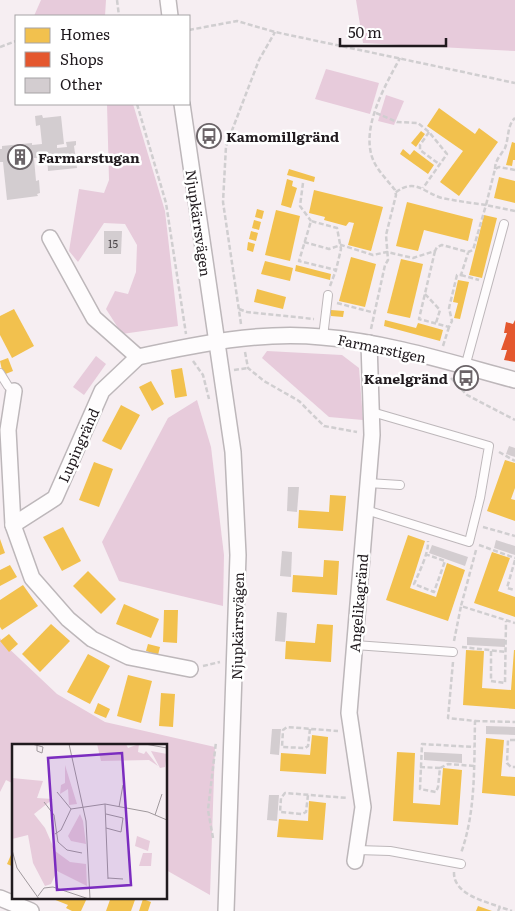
<svg xmlns="http://www.w3.org/2000/svg" width="515" height="911" font-family="Literata,serif">
<style>
.green{fill:#e7cbdb}
.homes{fill:#f2c14e}
.shops{fill:#e4572e}
.building{fill:#d3cdd0}
.lines{fill:none;stroke-linecap:round;stroke-linejoin:round}
.lane-casing{stroke:#bdb7ba;stroke-width:10}
.street-casing{stroke:#bdb7ba;stroke-width:18}
.path{stroke:#d0ced0;stroke-width:2.5;stroke-dasharray:5 2.5;stroke-linecap:butt}
.lane{stroke:#fefcfd;stroke-width:8}
.street{stroke:#fefcfd;stroke-width:15}
.labels{text-anchor:middle;dominant-baseline:central;stroke-width:5;stroke-linejoin:round;paint-order:stroke}
.number-label{font-size:11px;fill:#4d474a}
.poi-label{font-size:14px;font-weight:bold;fill:#201a1e;stroke:#fff;text-anchor:start}
.street-label{font-size:14px;fill:#201a1e;stroke:#fff}
.inset-road{fill:none;stroke:#a0999d;stroke-width:1}
.view{fill:#7b2cbf;fill-opacity:0.15;stroke:#7b2cbf;stroke-width:2.5}
.inset-edge{fill:none;stroke:#201a1e;stroke-width:2.5}
</style>
<rect width="100%" height="100%" fill="#f6eef2"/>
<g class="green">
<polygon points="41,0 106,0 105,16 34,16"/>
<polygon points="356,0 515,0 515,51 363,43"/>
<polygon points="326,69 379,83 370,114 315,99"/>
<polygon points="386,95 404,101 394,125 378,121"/>
<polygon points="107,104 133,104 165,211 178,326 122,334 106,309 115,291 128,294 136,272 137,245 125,224 104,223 78,262 69,251 79,189 104,193 109,180"/>
<polygon points="267,351 342,355 359,368 363,420 329,417 262,358"/>
<polygon points="96,356 106,364 84,395 73,387"/>
<polygon points="197,400 211,447 224,555 223,606 119,581 102,542 168,418"/>
<polygon points="0,638 3,643 57,694 105,722 215,747 210,895 166,870 166,745 14,745 14,784 6,780 0,792"/>
</g>
<g class="homes">
<polygon points="439,108 475,134 479,128 498,142 459,196 440,182 463,151 427,126"/>
<polygon points="421,131 425,134 416,147 411,143"/>
<polygon points="512,142 515,143 515,160 513,160 512,166 506,165"/>
<polygon points="403,149 410,155 414,150 434,165 428,174 400,154"/>
<polygon points="289,169 315,177 314,182 287,175"/>
<polygon points="499,177 515,181 515,203 494,198"/>
<polygon points="287,179 293,181 292,186 297,188 291,208 281,205"/>
<polygon points="314,190 383,207 371,251 348,245 354,223 349,222 346,226 324,220 325,217 309,213"/>
<polygon points="407,202 473,219 468,241 424,230 418,251 396,246"/>
<polygon points="257,209 264,211 262,219 255,217"/>
<polygon points="276,210 300,216 290,261 265,255"/>
<polygon points="484,215 497,218 482,278 469,275"/>
<polygon points="254,220 261,222 259,230 252,228"/>
<polygon points="251,231 258,233 256,241 249,239"/>
<polygon points="248,242 255,244 253,252 247,250"/>
<polygon points="351,257 376,264 365,307 339,301"/>
<polygon points="401,259 423,264 410,318 387,313"/>
<polygon points="265,261 293,268 290,281 261,274"/>
<polygon points="296,265 331,274 330,280 295,271"/>
<polygon points="458,280 469,282 460,319 454,318 458,303 453,302"/>
<polygon points="257,289 286,297 283,309 254,302"/>
<polygon points="14,309 34,346 12,358 0,335 0,316"/>
<polygon points="331,310 344,311 343,317 331,316"/>
<polygon points="385,320 416,328 418,323 443,330 440,341 384,326"/>
<polygon points="8,358 13,371 3,375 0,361"/>
<polygon points="182,368 187,396 175,398 171,370"/>
<polygon points="151,381 164,404 152,411 139,387"/>
<polygon points="121,405 140,415 121,450 102,441"/>
<polygon points="505,460 515,463 515,488 511,499 515,500 515,521 487,511"/>
<polygon points="94,462 113,469 99,507 79,500"/>
<polygon points="330,495 346,496 343,531 298,528 299,510 329,512"/>
<polygon points="63,527 81,561 62,571 43,537"/>
<polygon points="408,535 425,541 410,588 436,597 447,563 465,570 448,621 386,600"/>
<polygon points="0,539 5,553 0,555"/>
<polygon points="492,552 510,558 498,591 515,597 515,617 474,603"/>
<polygon points="324,560 339,561 337,595 292,592 293,575 323,577"/>
<polygon points="10,565 17,577 0,586 0,570"/>
<polygon points="88,571 116,599 101,614 73,586"/>
<polygon points="23,585 38,606 2,630 0,627 0,600"/>
<polygon points="124,604 159,619 151,638 116,624"/>
<polygon points="164,610 178,610 177,643 163,642"/>
<polygon points="51,624 70,641 40,672 22,654"/>
<polygon points="317,624 333,625 331,662 285,659 286,641 315,643"/>
<polygon points="9,634 18,644 9,652 0,641"/>
<polygon points="148,644 160,647 158,655 146,651"/>
<polygon points="466,650 484,651 482,688 511,690 514,650 515,650 515,709 463,705"/>
<polygon points="88,654 110,666 90,704 67,692"/>
<polygon points="128,675 152,681 141,723 117,716"/>
<polygon points="161,693 175,694 173,727 159,726"/>
<polygon points="98,703 110,709 106,718 94,713"/>
<polygon points="312,735 328,737 326,774 280,771 281,753 310,755"/>
<polygon points="486,738 504,740 501,776 515,777 515,796 482,793"/>
<polygon points="397,752 415,753 413,803 440,805 443,768 462,770 458,825 393,821"/>
<polygon points="309,801 326,803 323,840 277,837 279,819 308,821"/>
<polygon points="14,848 14,867 7,864"/>
<polygon points="48,897 85,897 87,898 81,911 72,911 66,908 68,905"/>
<polygon points="111,897 136,897 131,911 106,911"/>
<polygon points="143,899 151,902 148,911 139,911"/>
<polygon points="478,906 492,911 476,911"/>
</g>
<polygon class="shops" points="515,320 515,362 504,360 507,350 501,350 507,333 504,333 506,322 513,324"/>
<g class="building">
<polygon points="42,115 43,118 61,116 64,144 57,145 57,148 67,147 66,142 76,141 76,145 74,146 77,168 48,171 47,157 34,158 36,181 39,180 40,193 37,194 38,196 7,200 3,162 0,162 0,149 2,149 2,146 32,143 32,145 42,144 40,125 36,126 35,116"/>
<polygon points="104,231 122,231 121,254 104,254"/>
<polygon points="509,446 515,448 515,457 506,454"/>
<polygon points="288,487 299,487 297,512 287,511"/>
<polygon points="496,540 515,546 515,555 494,548"/>
<polygon points="432,545 468,557 465,566 429,553"/>
<polygon points="282,551 292,552 291,577 280,576"/>
<polygon points="277,612 287,613 285,642 275,641"/>
<polygon points="467,637 505,639 505,647 467,645"/>
<polygon points="486,726 515,727 515,735 486,734"/>
<polygon points="272,729 281,729 279,755 270,754"/>
<polygon points="424,752 462,754 462,763 424,760"/>
<polygon points="269,795 279,795 277,821 267,820"/>
</g>
<g class="lines">
<defs>
<g id="lane">
<polyline points="323,337 328,295"/>
<polyline points="465,367 504,224"/>
<polyline points="0,373 8,386 14,391"/>
<polyline points="368,483 400,485"/>
<polyline points="366,510 469,542 480,498 489,446 372,412"/>
<polyline points="355,645 453,652"/>
<polyline points="357,850 390,851 461,864"/>
</g>
<g id="street">
<polyline points="168,0 170,16"/>
<polyline points="182,104 233,452 238,555 226,911"/>
<path d="M 50,238 L 94,318 L 138,357 C 198,344 260,331 322,337 C 387,342 452,363 515,380"/>
<polyline points="14,391 8,430 13,525 32,578 68,619 92,639 129,657 190,669"/>
<polyline points="13,525 55,498 102,391 138,357"/>
<polyline points="355,861 363,807 349,713 372,435 369,343"/>
<polyline points="0,898 31,911"/>
</g>
</defs>
<use href="#lane" class="lane-casing"/>
<use href="#street" class="street-casing"/>
<g class="path">
<polyline points="117,0 119,16"/>
<polyline points="189,30 237,21 275,32 515,83"/>
<polyline points="0,47 16,41"/>
<polyline points="137,104 166,203 186,334"/>
<polyline points="376,113 397,122 418,123 429,132 447,154 423,188"/>
<polyline points="429,132 420,145 420,150 439,164"/>
<path d="M 495,169 C 495,160 501,155 505,148 C 509,138 507,125 515,118"/>
<polyline points="515,170 499,167 495,169 486,205 515,211"/>
<polyline points="303,183 300,206 311,221"/>
<path d="M 304,242 L 329,249 L 341,245 L 373,255 L 387,252 L 413,258 L 435,251 L 437,247 L 442,245 L 468,252 L 473,250 L 486,205 C 471,203 457,201 442,198 C 424,193 415,177 395,193"/>
<polyline points="435,251 419,319 449,327 452,321 449,308 457,275 461,275 468,253"/>
<polyline points="461,275 479,280"/>
<polyline points="330,286 336,270 299,261 311,221 337,228 341,249 336,270"/>
<polyline points="425,294 440,310 436,323"/>
<polyline points="337,303 375,313"/>
<polyline points="239,309 247,312 314,319"/>
<polyline points="241,324 223,202 226,146 259,60 275,32"/>
<path d="M 371,329 L 385,265 L 388,260 L 386,235 L 396,195 L 395,190 C 388,181 379,172 374,162 C 359,130 385,86 400,58"/>
<polyline points="443,346 449,327"/>
<polyline points="245,352 248,368 264,381 299,401 324,426 357,432"/>
<polyline points="193,361 203,375 209,399"/>
<polyline points="234,370 248,368"/>
<polyline points="451,378 467,395 515,420"/>
<polyline points="499,452 515,461"/>
<polyline points="483,527 515,536"/>
<polyline points="479,545 515,558"/>
<polyline points="476,550 461,606 515,623"/>
<path d="M 425,554 L 445,561 L 434,592 L 414,584 C 419,573 429,552 428,541"/>
<polyline points="515,560 507,588 515,590"/>
<polyline points="454,641 461,606"/>
<polyline points="462,647 506,652"/>
<polyline points="491,651 491,681 505,683 506,621"/>
<path d="M 453,662 L 448,718 L 475,721 C 474,764 476,812 461,853"/>
<polyline points="203,666 220,662"/>
<polyline points="475,721 515,722"/>
<polyline points="310,729 308,746 305,748 282,747 283,730 287,727 338,731"/>
<polyline points="515,740 508,740 507,763 511,767 515,767"/>
<polyline points="420,767 440,768 438,787 436,792 420,789 422,744 474,747"/>
<polyline points="440,768 448,764 474,766"/>
<polyline points="308,795 306,812 302,814 280,812 281,798 285,793 348,798"/>
<polyline points="213,838 208,810 216,742"/>
<path d="M 454,872 C 453,894 484,901 500,907"/>
<polyline points="498,911 500,907 512,911"/>
</g>
<use href="#lane" class="lane"/>
<use href="#street" class="street"/>
</g>
<defs>
<symbol id="bus-ring" viewBox="-11 -11 22 22"><circle r="9.5" fill="#fff" stroke="#6b6468" stroke-width="1.5"/><path d="M-5-6H5V4H4V6H2V4H-2V6H-4V4H-5ZM-3.5-4V0h7V-4ZM-3.5 1.2v1.5H-2V1.2ZM2 1.2v1.5H3.5V1.2Z" fill="#6b6468"/></symbol>
<symbol id="building-ring" viewBox="-11 -11 22 22"><circle r="9.5" fill="#fff" stroke="#6b6468" stroke-width="1.5"/><path d="M-4-6H4V6H1V3H-1V6H-4ZM-2.5-4.3h1.7v1.8h-1.7ZM.8-4.3h1.7v1.8H.8ZM-2.5-1h1.7V.8h-1.7ZM.8-1h1.7V.8H.8Z" fill="#6b6468"/></symbol>
</defs>
<g fill-rule="evenodd">
<use href="#bus-ring" x="195" y="122" width="28" height="28"/>
<use href="#building-ring" x="6" y="143" width="28" height="28"/>
<use href="#bus-ring" x="452" y="364" width="28" height="28"/>
</g>
<g class="labels">
<g class="number-label">
<text x="113" y="243">15</text>
</g>
<g class="poi-label">
<text x="226" y="136">Kamomillgränd</text>
<text x="38" y="157">Farmarstugan</text>
<text x="448" y="378" text-anchor="end">Kanelgränd</text>
</g>
<g class="street-label">
<text transform="translate(199 223) rotate(82)">Njupkärrsvägen</text>
<text transform="translate(382 348) rotate(12)">Farmarstigen</text>
<text transform="translate(78 445) rotate(-66)">Lupingränd</text>
<text transform="translate(358 603) rotate(-85)">Angelikagränd</text>
<text transform="translate(237 626) rotate(-89)">Njupkärrsvägen</text>
</g>
</g>
<g transform="translate(12 744)">
<rect width="155" height="155" fill="#f6eef2"/>
<path d="M 85,0 L 114,0 L 116,4 L 127,0 L 126,8 L 132,10 L 134,7 L 146,22 L 137,16 L 89,17 ZM 139,7 L 155,10 L 153,23 L 148,24 ZM 53,21 L 65,60 L 57,61 L 56,45 L 48,50 L 49,41 L 53,39 ZM 0,34 L 31,37 L 25,54 L 41,55 L 22,70 L 33,84 L 43,107 L 58,118 L 74,120 L 75,142 L 45,127 L 39,140 L 33,142 L 21,119 L 16,91 L 0,95 ZM 68,70 L 71,77 L 74,100 L 59,97 L 56,92 ZM 125,92 L 138,97 L 136,107 L 123,102 ZM 131,109 L 140,109 L 139,122 L 127,122 Z" fill="#e7cbdb"/>
<path class="inset-road" d="M 20,0 L 31,3 L 30,9 L 25,7 L 25,1M 57,0 L 74,77 L 78,155M 133,0 L 155,4M 45,48 L 59,65 L 93,60 L 136,68 L 155,76M 32,58 L 42,71 L 46,98 L 55,106 L 70,109M 93,60 L 96,135M 107,63 L 111,41M 94,70 L 111,74 L 109,88 L 94,84M 143,71 L 150,50M 43,90 L 49,86 L 59,65M 0,106 L 5,124 L 27,155M 155,125 L 155,145M 96,134 L 111,135M 26,152 L 32,144 L 41,143 L 77,155"/>
<path class="view" d="M 110,9 L 119,141 L 45,146 L 36,14 Z"/>
<rect width="155" height="155" class="inset-edge"/>
</g>
<rect x="15" y="15" width="175" height="90" fill="#ffffff" stroke="#a6a3a5"/>
<rect x="25" y="28" width="25" height="15" fill="#f2c14e" stroke="#a6a3a5"/>
<text x="60" y="40" font-size="15" fill="#201a1e">Homes</text>
<rect x="25" y="52" width="25" height="15" fill="#e4572e" stroke="#a6a3a5"/>
<text x="60" y="65" font-size="15" fill="#201a1e">Shops</text>
<rect x="25" y="78" width="25" height="15" fill="#d3cdd0" stroke="#a6a3a5"/>
<text x="60" y="90" font-size="15" fill="#201a1e">Other</text>
<path d="M340 38v8h106v-8" fill="none" stroke="#201a1e" stroke-width="2.5"/>
<text x="348" y="38" font-size="15" fill="#201a1e" stroke="#ffffff" stroke-width="4" paint-order="stroke">50 m</text>
</svg>
